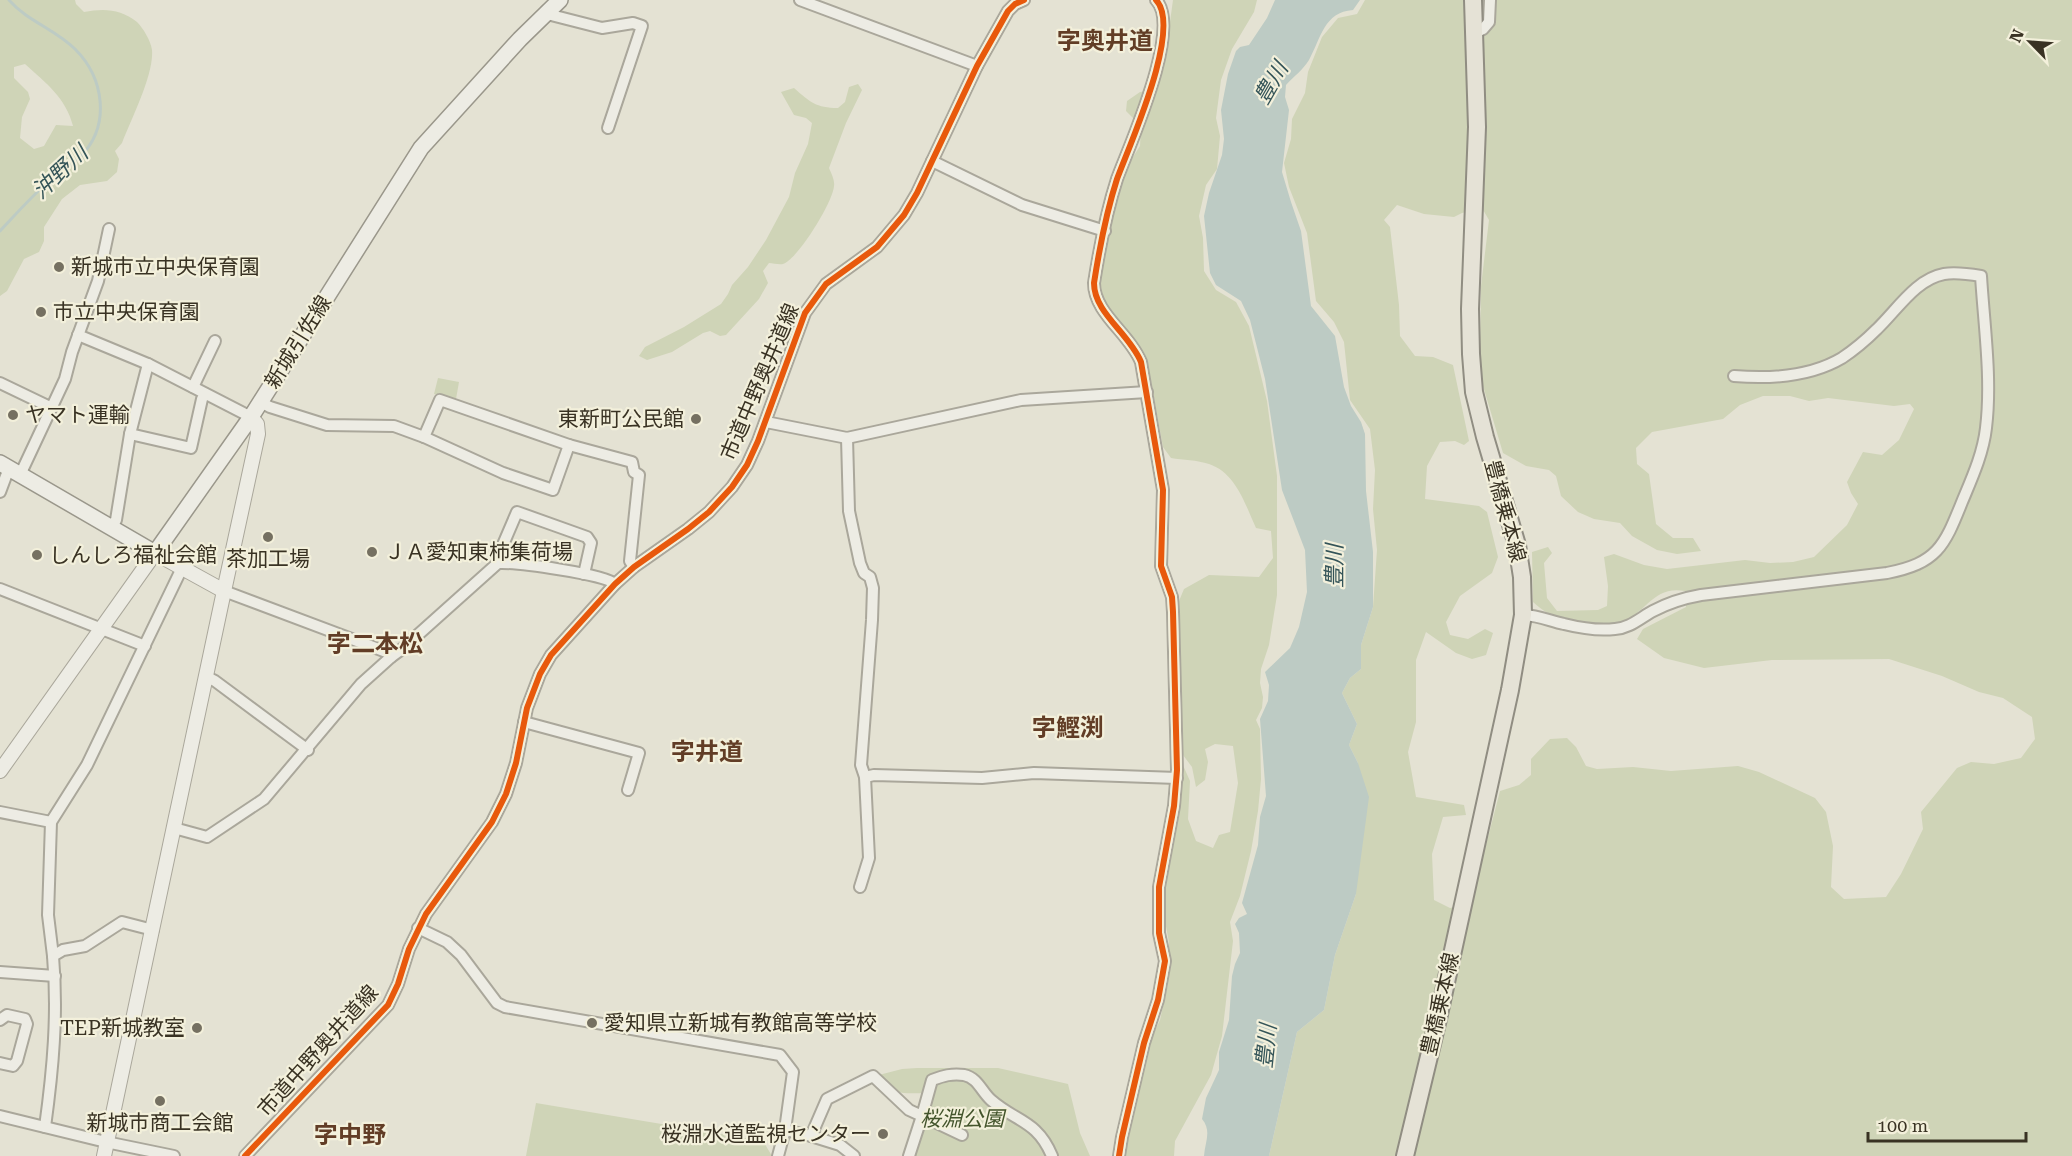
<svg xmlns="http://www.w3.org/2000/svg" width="2072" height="1156" font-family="'Roboto Serif','Noto Sans JP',serif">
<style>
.green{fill:#cfd4b7;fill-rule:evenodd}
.water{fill:#bdcbc4}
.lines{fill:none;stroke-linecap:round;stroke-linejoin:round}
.stream{stroke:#bdcbc4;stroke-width:3}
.minor-casing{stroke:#aaa79b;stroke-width:14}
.tertiary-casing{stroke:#aaa79b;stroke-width:16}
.secondary-casing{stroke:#9a978b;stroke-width:18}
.primary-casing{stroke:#908d82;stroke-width:20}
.minor{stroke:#edece4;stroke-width:10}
.tertiary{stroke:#edece4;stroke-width:14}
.secondary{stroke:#edece4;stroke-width:15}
.primary{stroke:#e5e2d6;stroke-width:16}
.cycleway-casing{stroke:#f3f0db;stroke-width:10}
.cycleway{stroke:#e8590c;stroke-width:6}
.poi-dot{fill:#757061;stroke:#f3f0db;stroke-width:2}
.labels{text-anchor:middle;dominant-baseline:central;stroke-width:4.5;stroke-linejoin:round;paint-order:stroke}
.poi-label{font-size:21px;fill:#393223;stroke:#f3f0db;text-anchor:start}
.street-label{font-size:21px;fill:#393223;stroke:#f3f0db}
.park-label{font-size:21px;font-style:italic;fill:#43542b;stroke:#f3f0db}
.water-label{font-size:22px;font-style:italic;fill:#345458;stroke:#f3f0db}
.quarter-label{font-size:24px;font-weight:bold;fill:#623d26;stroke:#f3f0db}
</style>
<rect width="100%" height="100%" fill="#e4e2d3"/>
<g class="green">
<path d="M 0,0 L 75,0 L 76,4 L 84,12 C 104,8 121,9 137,22 C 143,28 151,41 152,50 C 154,75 131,119 122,143 L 115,151 L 119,159 L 117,172 L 107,181 L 80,185 L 62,199 L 44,227 L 44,241 L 39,252 L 24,259 L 7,291 L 0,296 ZM 25,64 C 46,83 66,98 73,126 L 56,125 L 44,146 L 34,149 L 20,138 L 22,117 L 30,99 L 28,92 L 14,78 L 14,67 Z"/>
<path d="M 1173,0 L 1257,0 L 1254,12 L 1232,49 L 1221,80 L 1216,118 L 1220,136 L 1217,169 L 1206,185 L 1199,216 L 1203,238 L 1204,271 L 1216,290 L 1236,302 L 1249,326 L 1267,401 L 1277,476 L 1277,595 L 1269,645 L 1261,669 L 1260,683 L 1263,697 L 1262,708 L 1256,720 L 1260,729 L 1261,779 L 1258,811 L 1251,851 L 1240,896 L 1230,922 L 1233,941 L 1222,1036 L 1211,1075 L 1175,1141 L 1174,1156 L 1118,1156 L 1149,1043 L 1160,1020 L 1168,984 L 1169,943 L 1164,915 L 1164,878 L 1182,788 L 1182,763 L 1190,781 L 1188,819 L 1196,841 L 1213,848 L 1219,835 L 1230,832 L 1238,783 L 1233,746 L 1215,744 L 1205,749 L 1208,762 L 1205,780 L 1196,787 L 1192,767 L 1183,755 L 1181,734 L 1177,670 L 1179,601 L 1184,589 L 1209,575 L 1259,577 L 1273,558 L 1271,531 L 1256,528 C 1245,504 1236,473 1209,464 C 1197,460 1183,460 1171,458 L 1163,447 L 1151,381 L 1137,346 L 1103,300 L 1100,282 L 1107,236 L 1126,168 L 1140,146 L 1141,126 L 1126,111 L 1127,101 L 1140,92 L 1154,90 L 1166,51 Z"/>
<path d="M 1365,0 L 2072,0 L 2072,1156 L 1269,1156 L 1297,1032 L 1324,1010 L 1335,955 L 1356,894 L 1358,763 L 1349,745 L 1357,724 L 1342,693 L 1350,678 L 1361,669 L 1361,645 L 1373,607 L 1377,550 L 1373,509 L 1375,470 L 1370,429 L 1350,400 L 1344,342 L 1334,322 L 1316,301 L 1307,233 L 1289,187 L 1284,163 L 1291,139 L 1292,119 L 1305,93 L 1308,72 L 1322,37 L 1338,18 L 1357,14 ZM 1397,205 L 1424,214 L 1454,217 L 1462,213 L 1482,208 L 1489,220 L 1481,286 L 1480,351 L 1483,386 L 1503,453 L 1526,466 L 1549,470 L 1556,476 L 1561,496 L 1578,512 L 1594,519 L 1620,523 L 1632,536 L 1657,550 L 1677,554 L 1701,551 L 1693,538 L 1673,538 L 1656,524 L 1649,474 L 1637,464 L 1636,448 L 1652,432 L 1723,419 L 1740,405 L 1763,396 L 1790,396 L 1809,401 L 1828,398 L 1894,406 L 1910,404 L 1914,409 L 1899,440 L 1882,455 L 1863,452 L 1847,482 L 1851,493 L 1858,504 L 1847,525 L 1814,557 L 1793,562 L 1770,563 L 1745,560 L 1667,569 L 1644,565 L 1614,554 L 1604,557 L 1608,586 L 1607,606 L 1598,610 L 1557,611 L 1547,598 L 1544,563 L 1552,553 L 1548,547 L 1532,552 L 1533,602 C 1538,606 1543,611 1548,613 C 1559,620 1609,627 1621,622 C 1647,613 1653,585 1685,591 L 1686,607 L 1643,629 L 1637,639 L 1664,658 L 1704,668 L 1772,660 L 1889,659 L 1942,676 L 1979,692 L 2003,698 L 2032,717 L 2035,739 L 2021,758 L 1994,764 L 1971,762 L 1957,768 L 1921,812 L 1923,829 L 1901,874 L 1886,897 L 1844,899 L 1831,887 L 1833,846 L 1826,812 L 1815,798 L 1759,772 L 1738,766 L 1671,771 L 1633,767 L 1597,769 L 1586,766 L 1576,747 L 1567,738 L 1550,739 L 1531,759 L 1531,775 L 1519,785 L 1500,791 L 1471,903 L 1450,908 L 1434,900 L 1432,854 L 1443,817 L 1466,815 L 1464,805 L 1416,797 L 1408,752 L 1416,722 L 1416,660 L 1426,632 L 1456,653 L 1472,659 L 1486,655 L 1493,633 L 1485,629 L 1468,639 L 1450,635 L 1446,622 L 1460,596 L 1492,573 L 1498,557 L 1487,512 L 1479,506 L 1425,499 L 1427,466 L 1440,442 L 1455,441 L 1464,445 L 1469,441 L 1453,365 L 1433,357 L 1415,356 L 1400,336 L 1399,305 L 1390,227 L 1384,220 Z"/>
<path d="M 858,84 L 862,90 L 846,123 L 829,168 C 831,173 835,180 834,186 C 833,202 798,259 783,264 C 779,265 773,263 769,263 L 763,271 L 768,283 L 759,299 L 726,335 L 720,336 L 710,331 L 703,333 L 672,352 L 647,360 L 639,356 L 645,347 L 684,327 L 721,304 L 728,294 L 732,285 L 748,267 L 766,240 L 789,197 L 795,173 L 808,144 L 812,123 L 806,118 L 794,115 L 781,92 L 794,88 C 810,102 816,108 838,108 L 845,102 L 849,87 Z"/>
<polygon points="438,378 459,382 456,399 434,394"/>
<path d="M 917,1068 L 998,1068 L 1068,1084 L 1080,1133 L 1090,1156 L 911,1156 L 925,1093 C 900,1094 893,1094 875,1076 L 902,1069 Z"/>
<polygon points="536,1103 763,1141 772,1156 526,1156"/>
</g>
<path class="water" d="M 1275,0 L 1360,0 L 1353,10 C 1324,12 1321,38 1309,60 C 1303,70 1294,76 1286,85 L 1285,97 L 1289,110 L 1282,172 L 1291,202 L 1301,231 L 1311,306 L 1335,336 L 1344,387 L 1351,406 L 1361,422 L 1365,434 L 1366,491 L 1373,552 L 1373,607 L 1361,645 L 1361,669 L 1350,678 L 1342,693 L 1357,724 L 1349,745 L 1358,763 L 1369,797 L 1356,894 L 1335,955 L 1324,1010 L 1297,1032 L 1269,1156 L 1204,1156 C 1205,1142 1212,1131 1202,1119 L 1206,1098 L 1219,1070 L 1219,1052 L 1229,1020 L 1232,976 L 1235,964 L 1240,953 L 1239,933 L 1235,924 L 1239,918 L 1247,914 L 1242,903 L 1258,845 L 1260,817 L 1266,796 L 1260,719 L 1268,701 L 1269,685 L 1265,672 L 1290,648 L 1299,627 L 1307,592 L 1305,550 L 1282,490 L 1265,379 L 1250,320 L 1241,301 L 1216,285 L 1210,273 L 1204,216 L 1209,193 L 1222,155 L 1224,139 L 1221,110 L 1228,74 L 1236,51 L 1240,47 L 1249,45 L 1267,18 Z"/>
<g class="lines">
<path class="stream" d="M 0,231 C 16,214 31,197 48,182 C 59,173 71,166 81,156 C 111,125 104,78 75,49 C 55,29 27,21 9,0"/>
<defs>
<g id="minor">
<polyline points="800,0 977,66"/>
<polyline points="546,11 551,15 602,28 633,23 642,26 608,128"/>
<polyline points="1475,33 1483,29 1489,22 1490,0"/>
<polyline points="932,161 1022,205 1105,231"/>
<polyline points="78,335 148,364 251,417"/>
<polyline points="0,383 52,408"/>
<polyline points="193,387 215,341"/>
<polyline points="260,402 270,407 327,425 394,426 424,437 503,473 553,490 569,445"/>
<polyline points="766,422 847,438 1021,400 1147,392"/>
<polyline points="130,434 191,448 202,399 205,394"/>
<polyline points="424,437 440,400 569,445 632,462 634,472 639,475 630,561 634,567"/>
<polyline points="847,438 849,511 860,563 864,573 870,577 873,588 872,620 861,765 865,777 869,858 860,887"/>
<polyline points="20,475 65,379 72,352 98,281 109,229"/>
<polyline points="0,492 9,468"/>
<polyline points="111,527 116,520 130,434 148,364"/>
<polyline points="498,563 499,554 517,512 587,537 591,543 584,574"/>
<polyline points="0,589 145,646"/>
<path d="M 224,591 L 389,653 L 391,657 L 402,649 L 498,563 C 516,562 604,574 615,584"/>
<path d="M 1523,615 C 1537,615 1550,621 1564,624 C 1580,628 1598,631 1615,629 C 1630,628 1640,618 1653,611 C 1668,603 1684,598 1701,595 L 1887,573 C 1937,563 1944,547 1962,502 C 1972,478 1983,454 1986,428 C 1992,379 1984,325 1981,276 C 1969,274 1956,272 1944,274 C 1916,279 1897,310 1877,329 C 1867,339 1854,350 1842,358 C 1810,377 1770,379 1734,376"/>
<polyline points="207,677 215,681 308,750"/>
<polyline points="524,722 639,753 628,790"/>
<polyline points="865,777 874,775 982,778 1034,773 1177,778"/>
<polyline points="0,812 51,822"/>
<polyline points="174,828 207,837 264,799 361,684 391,657"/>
<polyline points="418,928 447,942 461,955 497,1003 505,1007 780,1055 793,1072 785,1130 778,1156"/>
<polyline points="53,956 48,915 51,822 87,765 182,568"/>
<polyline points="0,972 55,976"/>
<polyline points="0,1020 7,1015 25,1019 27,1024 17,1061 13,1066 0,1063"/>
<polyline points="0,1116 106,1142 174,1156"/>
<path d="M 45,1127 C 53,1069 58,1014 53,956 L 63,950 L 85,946 L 122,922 L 153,930"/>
<polyline points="785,1130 811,1136"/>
<polyline points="245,1156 388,1005 398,984 409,949 426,914 492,822 506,794 516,763 527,708 540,674 551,655 615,584 634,567 688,529 709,512 732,487 747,465 758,441 805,313 826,284 877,247 904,215 917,193 977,66 1008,11 1015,4 1024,0"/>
<path d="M 854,1156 L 840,1145 L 811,1136 L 827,1099 L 873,1076 L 909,1110 L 922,1116 L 932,1080 C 943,1076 952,1073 964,1075 C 978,1078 981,1091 991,1100 C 1016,1122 1037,1120 1052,1156"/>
<polyline points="909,1156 922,1116 962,1135"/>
<path d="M 1119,1156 L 1122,1137 L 1144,1043 L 1158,1000 L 1165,961 L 1159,933 L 1159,887 L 1174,806 L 1177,770 L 1173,612 L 1172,597 L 1161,566 L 1163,490 L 1141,362 C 1129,333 1094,313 1094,283 C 1099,251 1107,210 1117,179 C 1129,146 1183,28 1156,0"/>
</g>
<g id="tertiary">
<polyline points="224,591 258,434 257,424 251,417"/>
<polyline points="0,771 155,553 224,591 104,1156"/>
</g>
<polyline id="secondary" points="0,463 155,553 251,417 421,148 520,39 560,0"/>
<polyline id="primary" points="1405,1156 1438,1019 1510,690 1523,615 1522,577 1517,545 1485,437 1474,392 1471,354 1470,309 1477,127 1473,0"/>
</defs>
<use href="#minor" class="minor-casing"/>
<use href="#tertiary" class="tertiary-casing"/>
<use href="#secondary" class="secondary-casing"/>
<use href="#primary" class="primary-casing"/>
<use href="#minor" class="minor"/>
<use href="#tertiary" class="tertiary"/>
<use href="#secondary" class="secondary"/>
<use href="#primary" class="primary"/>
<defs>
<g id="cycleway">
<polyline points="245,1156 388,1005 398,984 409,949 426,914 492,822 506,794 516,763 527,708 540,674 551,655 615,584 634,567 688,529 709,512 732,487 747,465 758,441 805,313 826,284 877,247 904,215 917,193 977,66 1008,11 1015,4 1024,0"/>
<path d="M 1119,1156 L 1122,1137 L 1144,1043 L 1158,1000 L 1165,961 L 1159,933 L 1159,887 L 1174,806 L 1177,770 L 1173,612 L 1172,597 L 1161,566 L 1163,490 L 1141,362 C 1129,333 1094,313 1094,283 C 1099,251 1107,210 1117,179 C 1129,146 1183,28 1156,0"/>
</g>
</defs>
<use href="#cycleway" class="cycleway-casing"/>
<use href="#cycleway" class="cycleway"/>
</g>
<g class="poi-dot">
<circle cx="59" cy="267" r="6"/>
<circle cx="41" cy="312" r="6"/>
<circle cx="13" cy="415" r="6"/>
<circle cx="696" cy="419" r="6"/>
<circle cx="268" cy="537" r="6"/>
<circle cx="372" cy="552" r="6"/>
<circle cx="37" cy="555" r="6"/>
<circle cx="592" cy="1023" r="6"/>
<circle cx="197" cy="1028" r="6"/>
<circle cx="160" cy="1101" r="6"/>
<circle cx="883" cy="1134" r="6"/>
</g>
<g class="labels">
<g class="poi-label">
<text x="71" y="267">新城市立中央保育園</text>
<text x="53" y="312">市立中央保育園</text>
<text x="25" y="415">ヤマト運輸</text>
<text x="684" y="419" text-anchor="end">東新町公民館</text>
<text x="384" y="552">ＪＡ愛知東柿集荷場</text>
<text x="49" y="555">しんしろ福祉会館</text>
<text x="268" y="559" text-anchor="middle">茶加工場</text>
<text x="604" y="1023">愛知県立新城有教館高等学校</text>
<text x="185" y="1028" text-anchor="end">TEP新城教室</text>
<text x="160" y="1123" text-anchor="middle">新城市商工会館</text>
<text x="871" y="1134" text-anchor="end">桜淵水道監視センター</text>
</g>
<g class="street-label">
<text transform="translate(298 342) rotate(-58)">新城引佐線</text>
<text transform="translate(760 382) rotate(-67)">市道中野奥井道線</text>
<text transform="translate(1505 511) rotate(75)">豊橋乗本線</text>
<text transform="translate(1440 1004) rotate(-77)">豊橋乗本線</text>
<text transform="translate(318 1051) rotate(-48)">市道中野奥井道線</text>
</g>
<g class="park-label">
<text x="962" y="1119">桜淵公園</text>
</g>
<g class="water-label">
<text transform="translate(1271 83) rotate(-60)">豊川</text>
<text transform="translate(60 172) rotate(-43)">沖野川</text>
<text transform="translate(1334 566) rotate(-90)">豊川</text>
<text transform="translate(1266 1046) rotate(-84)">豊川</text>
</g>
<g class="quarter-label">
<text x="1105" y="41">字奥井道</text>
<text x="375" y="644">字二本松</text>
<text x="1068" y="728">字鰹渕</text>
<text x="707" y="752">字井道</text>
<text x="350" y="1135">字中野</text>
</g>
</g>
<g transform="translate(2030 42) rotate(295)" stroke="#f3f0db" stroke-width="4.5" paint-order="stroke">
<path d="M0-4.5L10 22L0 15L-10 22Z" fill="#393223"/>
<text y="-9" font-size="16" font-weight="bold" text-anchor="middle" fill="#393223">N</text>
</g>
<path d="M1868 1132v9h158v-9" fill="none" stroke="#393223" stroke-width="3"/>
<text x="1877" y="1132" font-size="18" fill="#393223" stroke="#f3f0db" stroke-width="4.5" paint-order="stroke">100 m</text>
</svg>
